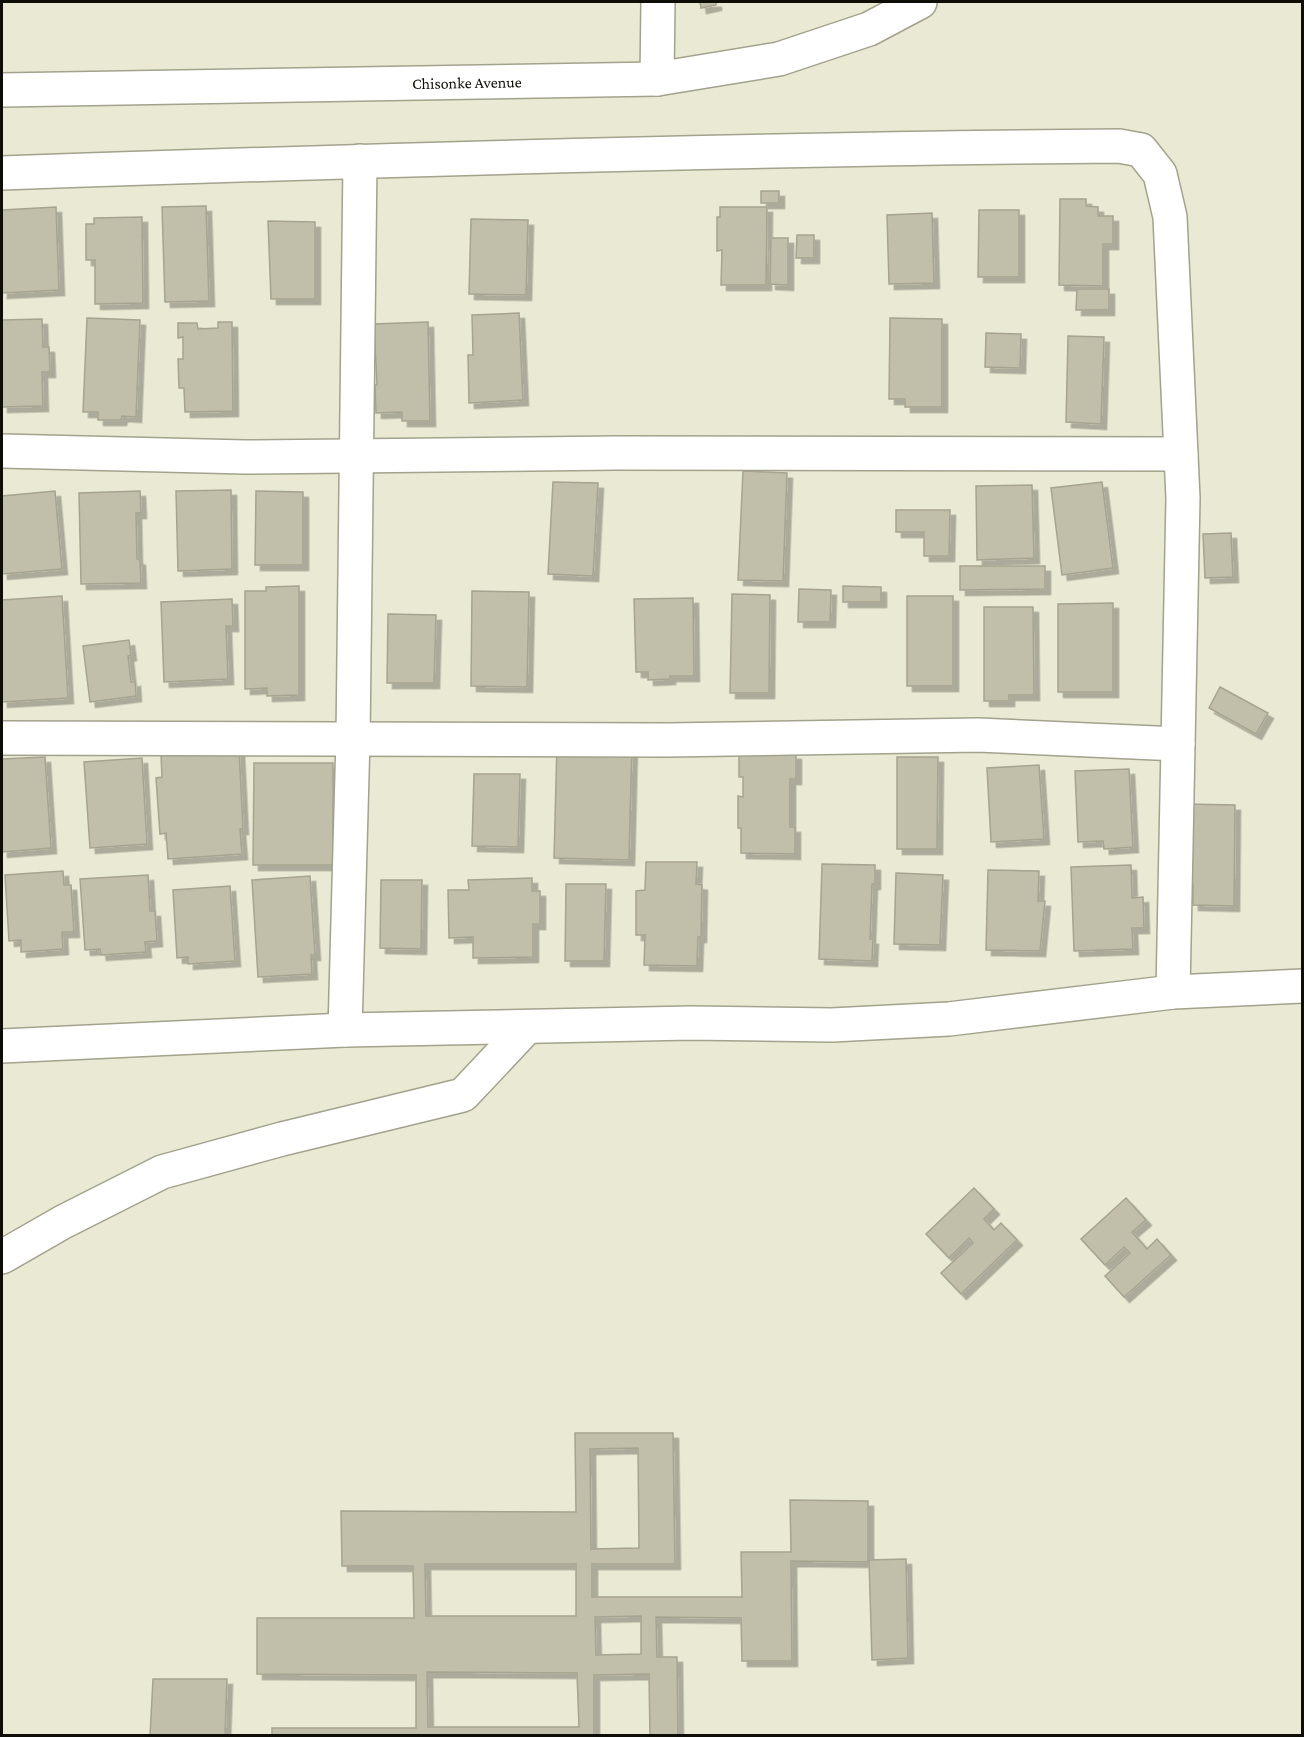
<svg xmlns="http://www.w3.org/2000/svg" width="1304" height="1737" font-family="'Crimson Pro',serif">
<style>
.building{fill:#c1bfaa;stroke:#a6a490;stroke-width:1.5;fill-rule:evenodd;filter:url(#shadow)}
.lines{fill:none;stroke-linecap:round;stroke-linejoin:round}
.minor-casing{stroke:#a3a28d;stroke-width:36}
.tertiary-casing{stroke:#a3a28d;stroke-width:36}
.minor{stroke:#fff;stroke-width:33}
.tertiary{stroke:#fff;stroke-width:33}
.labels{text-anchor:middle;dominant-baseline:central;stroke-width:5;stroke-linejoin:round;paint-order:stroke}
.street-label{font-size:16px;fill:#0e0e07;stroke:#fff}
</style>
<defs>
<filter id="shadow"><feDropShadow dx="5.5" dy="5.5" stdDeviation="0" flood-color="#0004"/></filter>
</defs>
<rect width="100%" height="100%" fill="#eae9d3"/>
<g class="building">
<polygon points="700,2 716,2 716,5 701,8"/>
<rect x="761" y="191" width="18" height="12"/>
<polygon points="1060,199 1086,199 1086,206 1098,207 1098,216 1113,216 1113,244 1103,244 1103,286 1059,285"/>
<polygon points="206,206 209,301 165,302 162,207"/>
<polygon points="56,207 59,290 2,293 2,210"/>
<polygon points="720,207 767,207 766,285 721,285 722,250 717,251 717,217 720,217"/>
<polygon points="979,210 1019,210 1019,277 978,277"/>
<polygon points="932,213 934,283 889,284 887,215"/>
<polygon points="142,217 143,303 95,304 95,260 86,260 86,224 94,224 94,218"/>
<polygon points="471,219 528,220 526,295 469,294"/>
<polygon points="268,221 315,222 315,299 271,299"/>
<polygon points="797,235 814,235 814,258 796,258"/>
<polygon points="771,238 788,238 788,285 770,284"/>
<polygon points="1077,289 1109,289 1109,310 1076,310"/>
<polygon points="519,313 523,400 469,403 468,355 473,355 472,315"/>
<polygon points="87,318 140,320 136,417 122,416 121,420 98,420 98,412 83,412"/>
<polygon points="890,318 942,319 942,407 905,407 905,399 889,399"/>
<polygon points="42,319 43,347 49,347 50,372 42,372 43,406 2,407 2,320"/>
<polygon points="218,322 232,322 233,411 185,412 184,388 179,388 178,359 183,359 183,337 178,338 178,323 197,323 198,329 218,328"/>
<polygon points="428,322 430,421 402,421 402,412 376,413 375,385 377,385 374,324"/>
<polygon points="986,333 1021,334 1020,368 985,367"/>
<polygon points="1068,336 1104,337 1101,424 1066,422"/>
<polygon points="743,471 787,473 783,581 738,580"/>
<polygon points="553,482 598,483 593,576 548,574"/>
<polygon points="1102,482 1113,568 1062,575 1051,488"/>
<polygon points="1032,485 1034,558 977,560 976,486"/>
<polygon points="231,490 232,569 178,571 176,491"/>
<polygon points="55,491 62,569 2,574 2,496"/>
<polygon points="140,491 141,513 136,513 137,559 140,560 141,583 81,584 79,493"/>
<polygon points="256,491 303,492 303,565 255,565"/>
<polygon points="896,510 950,510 949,556 924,556 924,532 896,532"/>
<polygon points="1231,533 1233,577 1205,578 1203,534"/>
<polygon points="960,566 1045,566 1045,589 960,590"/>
<polygon points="299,586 299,695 267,696 267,688 245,689 245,591 266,591 266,587"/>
<polygon points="843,586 881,587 881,602 843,602"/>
<polygon points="799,589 831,590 830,622 798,622"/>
<polygon points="472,591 529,592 527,687 471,686"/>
<polygon points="732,594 770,595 769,693 730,693"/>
<polygon points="62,596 68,698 2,702 2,600"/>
<rect x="907" y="596" width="46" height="90"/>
<polygon points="693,598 694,676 670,676 670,679 648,680 648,672 636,672 634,599"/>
<polygon points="232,599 233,626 226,626 228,679 164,682 161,602"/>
<polygon points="1113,603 1113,692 1058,692 1058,604"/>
<polygon points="984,607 1033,607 1034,695 1009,695 1009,701 984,701"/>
<polygon points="388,614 436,615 434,683 387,683"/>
<polygon points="129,640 131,655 128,656 131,682 135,681 136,696 90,702 83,646"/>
<polygon points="1220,687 1268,713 1256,734 1209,708"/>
<polygon points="557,743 632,745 629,860 554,858"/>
<polygon points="239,749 243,829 240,829 242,854 168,859 166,833 160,834 156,778 162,777 161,755"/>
<polygon points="739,753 796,754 796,779 790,779 790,827 795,827 795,854 741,853 741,828 738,828 738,796 743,797 743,777 739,777"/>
<polygon points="45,757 51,848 2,852 2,759"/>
<polygon points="897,757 938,757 937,849 897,849"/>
<polygon points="142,758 147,844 90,848 84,762"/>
<polygon points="254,763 333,763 333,865 253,865"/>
<polygon points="1039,765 1044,839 991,842 987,768"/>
<polygon points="1129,769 1133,847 1104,849 1103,841 1078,842 1075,771"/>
<polygon points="474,774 520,774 518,847 472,846"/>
<polygon points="1185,804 1235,805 1234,906 1193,905 1193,885 1184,885"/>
<polygon points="646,862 697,862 696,884 702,885 701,937 698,937 697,966 644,965 645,935 636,935 636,891 645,890"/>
<polygon points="822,864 875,865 875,884 872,884 870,939 873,939 872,961 819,959"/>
<polygon points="1131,865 1132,898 1143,897 1144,928 1132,928 1133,949 1074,951 1071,867"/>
<polygon points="988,870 1039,871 1038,901 1045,901 1040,951 986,950"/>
<polygon points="63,871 64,885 71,885 74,932 62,932 63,949 21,952 21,940 9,941 5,875"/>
<polygon points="896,873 943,875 940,945 894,944"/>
<polygon points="148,875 150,911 155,911 157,941 145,942 146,952 101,955 100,949 85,950 80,879"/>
<polygon points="310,876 315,955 311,955 312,974 258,977 252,880"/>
<polygon points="532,878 532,891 540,891 540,924 533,924 533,957 473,958 473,937 449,938 448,890 469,890 468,880"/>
<polygon points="381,880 422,880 421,949 380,948"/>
<polygon points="566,884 606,884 604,961 565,961"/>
<polygon points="230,886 235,961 188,964 188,957 177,958 173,890"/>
<polygon points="974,1188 994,1209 984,1219 994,1230 1001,1223 1017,1240 961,1294 941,1273 973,1243 969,1238 949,1258 926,1234"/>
<polygon points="1126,1198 1146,1220 1132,1232 1147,1249 1157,1239 1171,1255 1124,1297 1105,1276 1130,1253 1124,1247 1105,1265 1081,1239"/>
<path d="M 575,1433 L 673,1433 L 675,1564 L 592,1564 L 592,1597 L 742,1597 L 741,1552 L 791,1552 L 790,1500 L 868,1501 L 868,1562 L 791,1561 L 792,1661 L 742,1661 L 741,1618 L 656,1617 L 657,1657 L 677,1657 L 678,1736 L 650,1736 L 649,1674 L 594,1675 L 594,1736 L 272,1736 L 272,1728 L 416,1728 L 416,1675 L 257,1674 L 257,1618 L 414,1618 L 413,1566 L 342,1566 L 341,1511 L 576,1512 ZM 638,1448 L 639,1548 L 591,1549 L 590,1449 ZM 425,1564 L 576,1564 L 576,1616 L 426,1616 ZM 641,1616 L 641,1654 L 596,1655 L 595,1617 ZM 427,1672 L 577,1673 L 579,1727 L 428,1727 Z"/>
<polygon points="906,1559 908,1658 872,1660 869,1560"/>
<polygon points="153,1679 227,1679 225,1736 150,1736"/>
</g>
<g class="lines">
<defs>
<g id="minor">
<polyline points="657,79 658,2"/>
<path d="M 2,173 C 374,160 746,149 1119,146 L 1141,150 L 1160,174 L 1170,217 L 1183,498 L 1173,992"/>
<polyline points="2,451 245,457 616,453 1181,454"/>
<polyline points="2,738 668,740 978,735 1178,744"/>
<polyline points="345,1030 353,738 360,161"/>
<polyline points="2,1046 345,1030 691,1023 832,1025 949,1019 1173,992 1302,986"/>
<polyline points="2,1257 63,1222 162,1172 282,1139 463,1095 527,1027"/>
</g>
<g id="tertiary">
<path id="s1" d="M 2,90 L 657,79 L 779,59 L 869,29 L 920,2"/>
</g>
</defs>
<use href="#minor" class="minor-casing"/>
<use href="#tertiary" class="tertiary-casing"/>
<use href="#minor" class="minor"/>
<use href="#tertiary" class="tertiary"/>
</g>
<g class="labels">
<g class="street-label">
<text stroke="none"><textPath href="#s1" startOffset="465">Chisonke Avenue</textPath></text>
</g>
</g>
<rect width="1304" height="1737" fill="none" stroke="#0e0e07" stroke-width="6"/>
</svg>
